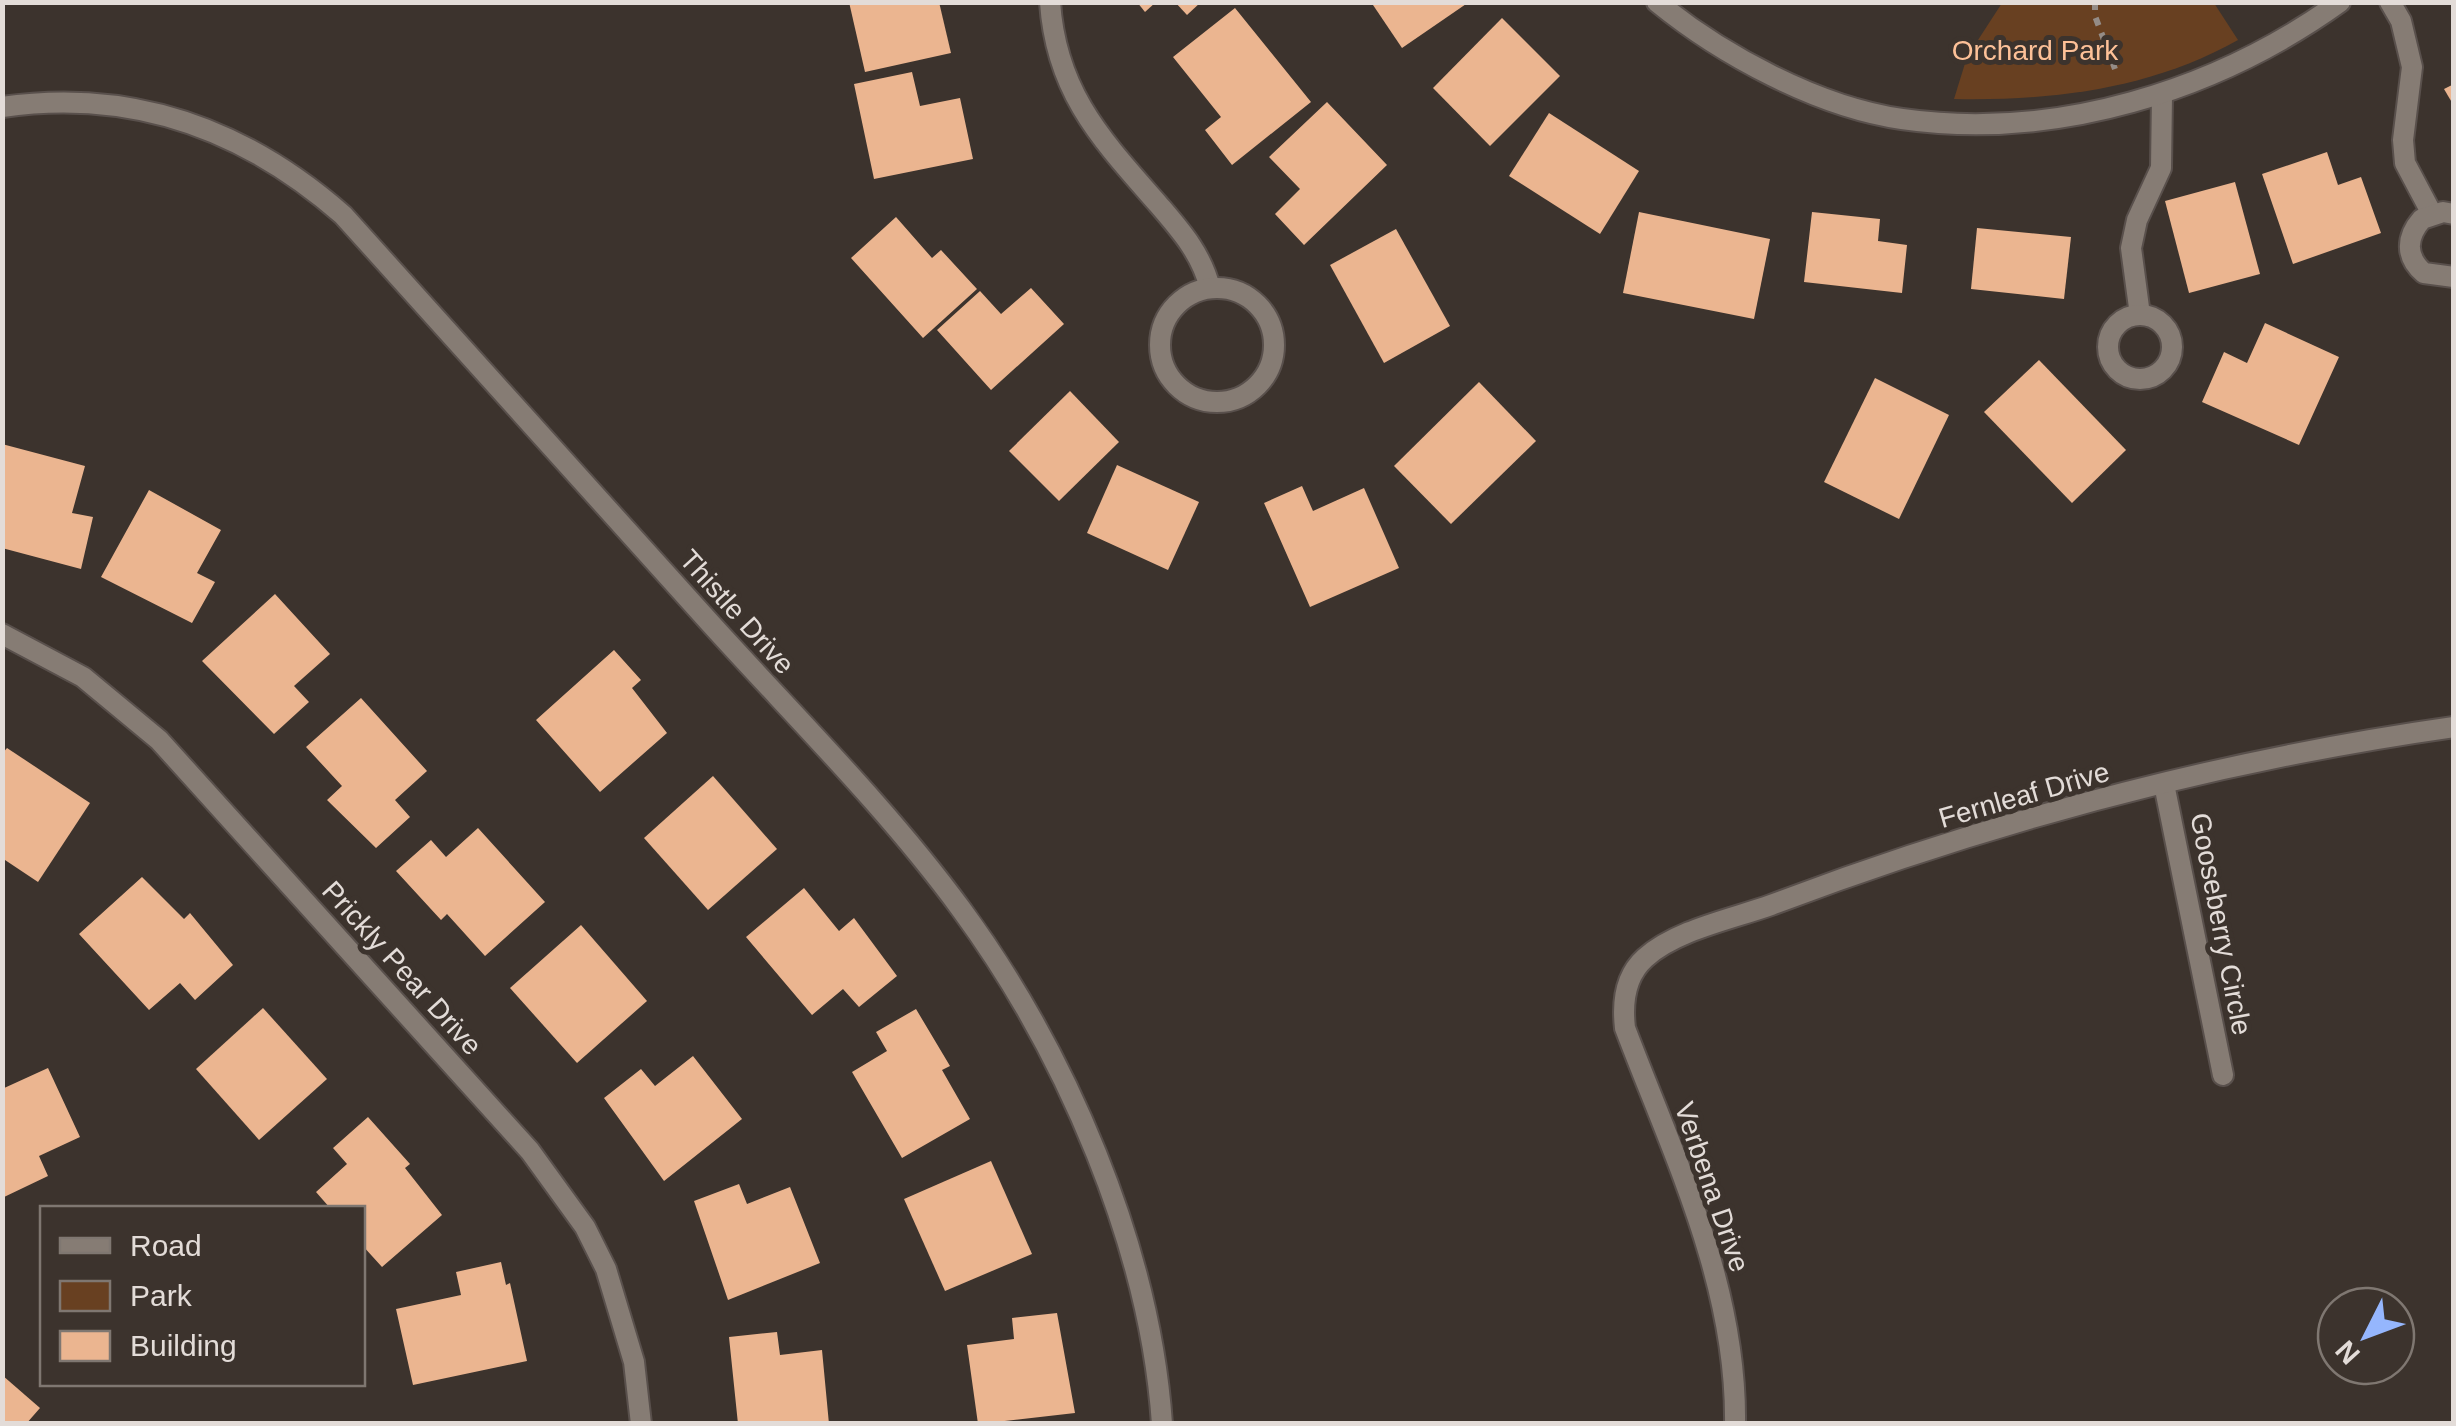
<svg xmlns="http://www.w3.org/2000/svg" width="2456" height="1426" font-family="Helvetica,sans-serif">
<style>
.green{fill:#684021}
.building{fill:#ebb590}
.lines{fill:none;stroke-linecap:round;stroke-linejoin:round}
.service-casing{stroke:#59504c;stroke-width:24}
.minor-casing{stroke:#59504c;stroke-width:24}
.path{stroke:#948c87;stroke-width:6;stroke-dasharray:8 8;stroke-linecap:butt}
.service{stroke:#867c74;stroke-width:20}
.minor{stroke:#867c74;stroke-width:20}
.labels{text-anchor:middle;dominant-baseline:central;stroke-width:10;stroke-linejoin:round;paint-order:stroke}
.park-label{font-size:28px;fill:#fdc198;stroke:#3c332d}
.street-label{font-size:28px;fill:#e3dcd8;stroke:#3c332d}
</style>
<rect width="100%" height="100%" fill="#3c332d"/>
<path class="green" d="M 2002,3 L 2214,3 L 2238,40 C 2151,89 2052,101 1954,99 L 1967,57 Z"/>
<g class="building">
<polygon points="849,2 939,2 951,53 865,72"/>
<polygon points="1137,2 1156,2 1145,12"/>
<polygon points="1175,2 1201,2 1187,15"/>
<polygon points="1371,2 1469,2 1402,48"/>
<polygon points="1235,8 1311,102 1232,165 1205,130 1221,117 1173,57"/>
<polygon points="1502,18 1560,76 1490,146 1433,88"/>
<polygon points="912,72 920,106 960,98 973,159 874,179 854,84"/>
<polygon points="2454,84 2454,106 2444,89"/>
<polygon points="1327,102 1387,165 1304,245 1275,214 1300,189 1269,157"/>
<polygon points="1549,113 1639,171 1600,234 1509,176"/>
<polygon points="2327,152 2338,185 2361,177 2381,233 2293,264 2262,174"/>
<polygon points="2235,182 2260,274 2189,293 2165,201"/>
<polygon points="1639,212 1770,239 1754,319 1623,293"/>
<polygon points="1812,212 1880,219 1878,241 1907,245 1902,293 1804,282"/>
<polygon points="896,217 932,258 941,250 977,289 923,338 851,258"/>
<polygon points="1977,228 2071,237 2064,299 1971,289"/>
<polygon points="1396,229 1450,326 1384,363 1330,265"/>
<polygon points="1031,288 1064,324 991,390 937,330 980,291 1001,314"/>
<polygon points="2265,323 2339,357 2299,445 2202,402 2224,352 2247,363"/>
<polygon points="2039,360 2126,450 2072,503 1984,412"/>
<polygon points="1875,378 1949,415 1899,519 1824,482"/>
<polygon points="1479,382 1536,441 1451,524 1394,466"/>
<polygon points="1070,391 1119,442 1059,501 1009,451"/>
<polygon points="2,444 85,466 72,513 93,517 81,569 2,548"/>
<polygon points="1117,465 1199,502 1168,570 1087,533"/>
<polygon points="1302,486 1313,511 1364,488 1399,568 1310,607 1264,503"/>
<polygon points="149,490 221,530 197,573 215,582 192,623 101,577"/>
<polygon points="275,594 330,654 294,686 309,702 274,734 202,661"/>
<polygon points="614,650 641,680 632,688 667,733 600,792 536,720"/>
<polygon points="361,698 427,771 395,800 410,817 376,848 327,800 342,786 306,747"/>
<polygon points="7,748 90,803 38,882 2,858 2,754"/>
<polygon points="713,776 777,849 708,910 644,838"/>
<polygon points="478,828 545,902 485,956 447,914 441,920 396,871 431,840 446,857"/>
<polygon points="142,877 184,919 190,913 233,965 195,1000 180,983 149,1010 79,934"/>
<polygon points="804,888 839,931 854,918 897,976 859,1007 843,989 812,1015 746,937"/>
<polygon points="581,925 647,1001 577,1063 510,988"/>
<polygon points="263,1008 327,1079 259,1140 196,1069"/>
<polygon points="916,1009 950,1066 942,1070 970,1119 902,1158 852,1072 887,1051 876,1032"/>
<polygon points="693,1056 742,1119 664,1181 604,1098 641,1069 655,1086"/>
<polygon points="48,1068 80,1137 39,1156 48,1176 2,1198 2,1089"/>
<polygon points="368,1117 410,1164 405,1168 442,1215 382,1267 362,1245 362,1208 330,1208 316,1192 347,1164 333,1148"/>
<polygon points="991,1161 1032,1254 945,1291 904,1199"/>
<polygon points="739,1184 747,1204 790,1187 820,1263 728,1300 694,1201"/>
<polygon points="501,1262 506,1285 510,1283 527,1361 413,1385 396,1309 461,1295 456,1272"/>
<polygon points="1057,1313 1075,1413 978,1424 967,1345 1014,1339 1012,1318"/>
<polygon points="777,1332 780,1355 822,1350 829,1424 738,1424 729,1337"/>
<polygon points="2,1375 40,1408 26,1424 2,1424"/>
</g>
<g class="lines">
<defs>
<g id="service">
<polyline points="2390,2 2401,21 2412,67 2403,140 2405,163 2432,214"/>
<path d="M 2454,214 L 2443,212 L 2422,219 C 2406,237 2405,257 2424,273 L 2454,277"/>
<polyline points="2140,315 2131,248 2137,220 2161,168 2162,95"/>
<circle cx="2140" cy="347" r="32"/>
</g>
<g id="minor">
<path d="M 1050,2 C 1056,92 1101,139 1158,204 C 1181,231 1201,253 1210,288"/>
<path d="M 1657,2 C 1722,55 1818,107 1902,119 C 2055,141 2216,91 2340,2"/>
<path d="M 2,107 C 133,88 245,129 343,215 C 463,348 582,481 702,614 C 789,711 884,804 961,909 C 1066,1052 1150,1247 1162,1424"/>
<circle cx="1217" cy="345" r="57"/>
<polyline points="2,634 83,677 159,740 530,1151 585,1227 606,1269 634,1362 641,1424"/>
<polyline points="2164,784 2223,1075"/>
<path d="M 1735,1424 C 1737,1284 1673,1155 1625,1028 C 1622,1002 1625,976 1645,958 C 1676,930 1732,919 1771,905 C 1990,822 2221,760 2454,727"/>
</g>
</defs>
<use href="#service" class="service-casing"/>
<use href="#minor" class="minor-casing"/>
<polyline class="path" points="2095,2 2095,16 2115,69"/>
<use href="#service" class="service"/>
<use href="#minor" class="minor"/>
</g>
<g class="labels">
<g class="park-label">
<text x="2035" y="50">Orchard Park</text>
</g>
<g class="street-label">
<text transform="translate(737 612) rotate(48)">Thistle Drive</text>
<text transform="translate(2024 795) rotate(-16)">Fernleaf Drive</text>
<text transform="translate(2221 924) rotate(79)">Gooseberry Circle</text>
<text transform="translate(402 968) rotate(48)">Prickly Pear Drive</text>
<text transform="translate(1712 1187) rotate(71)">Verbena Drive</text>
</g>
</g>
<rect width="2456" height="1426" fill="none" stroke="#e3dcd8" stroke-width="10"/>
<rect x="40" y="1206" width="325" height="180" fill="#3c332d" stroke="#7f7771" stroke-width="2.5"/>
<rect x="60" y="1238" width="50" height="15" fill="#867c74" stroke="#7f7771" stroke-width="2.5"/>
<text x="130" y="1256" font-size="30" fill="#e3dcd8">Road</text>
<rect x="60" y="1281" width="50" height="30" fill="#684021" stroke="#7f7771" stroke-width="2.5"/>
<text x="130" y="1306" font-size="30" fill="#e3dcd8">Park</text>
<rect x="60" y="1331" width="50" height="30" fill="#ebb590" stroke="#7f7771" stroke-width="2.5"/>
<text x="130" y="1356" font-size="30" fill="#e3dcd8">Building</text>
<g transform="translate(2366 1336) rotate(228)"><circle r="48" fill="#3c332d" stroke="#7f7771" stroke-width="2.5"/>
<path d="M0-8L18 38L0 25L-18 38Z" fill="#95b6fd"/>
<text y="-15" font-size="28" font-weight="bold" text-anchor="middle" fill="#e3dcd8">N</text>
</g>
</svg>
